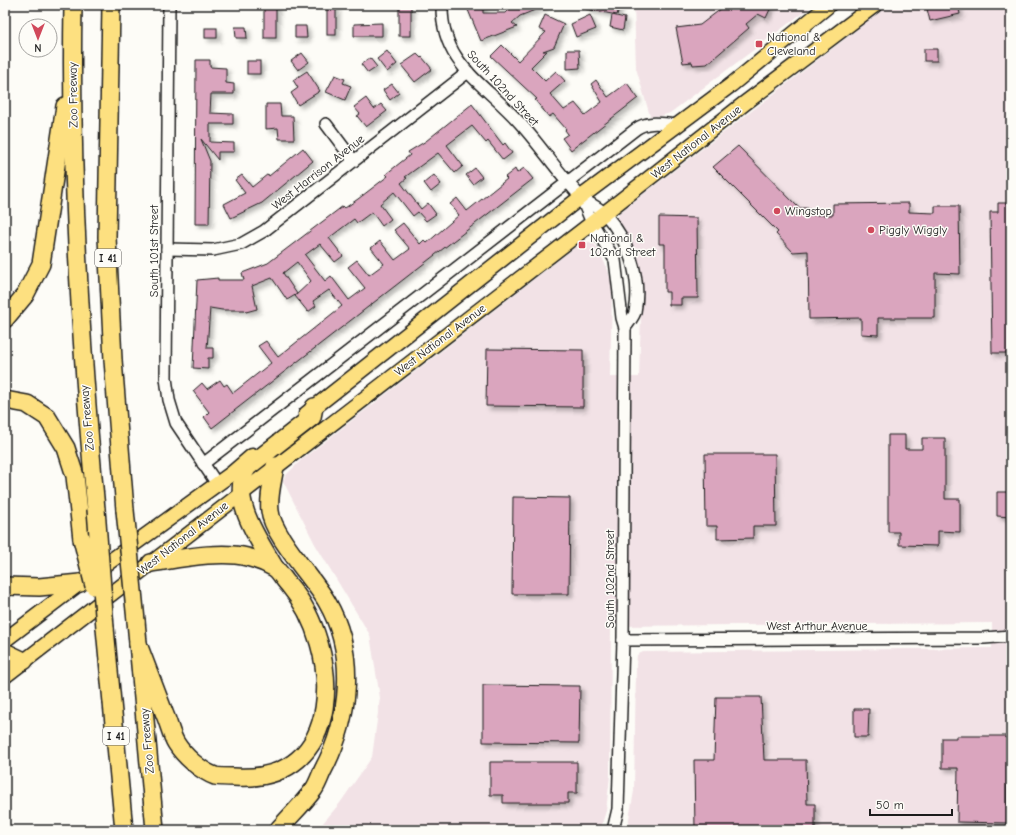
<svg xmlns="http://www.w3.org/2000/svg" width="1016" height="835" font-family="'Comic Neue',sans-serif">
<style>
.built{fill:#f2e2e6}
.building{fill:#daa5be;stroke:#1c1c1c;filter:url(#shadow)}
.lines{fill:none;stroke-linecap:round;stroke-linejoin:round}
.minor-casing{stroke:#1c1c1c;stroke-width:14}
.major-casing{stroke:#1c1c1c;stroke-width:17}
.highway-casing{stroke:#1c1c1c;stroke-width:20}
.minor{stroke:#fdfcf7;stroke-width:11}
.major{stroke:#fde080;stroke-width:14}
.highway{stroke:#fde080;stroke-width:17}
.highway-bridge-casing{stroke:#1c1c1c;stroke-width:20;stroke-linecap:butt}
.highway-bridge{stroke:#fde080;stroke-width:17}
.poi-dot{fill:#d1495b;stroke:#fdfcf7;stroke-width:1.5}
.labels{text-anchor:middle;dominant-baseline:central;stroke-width:3;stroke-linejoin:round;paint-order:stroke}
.shield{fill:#fdfcf7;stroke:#605f5e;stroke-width:1}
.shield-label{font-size:11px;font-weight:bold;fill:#1c1c1c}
.poi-label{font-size:12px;fill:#1c1c1c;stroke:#fdfcf7;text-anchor:start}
.street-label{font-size:12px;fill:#1c1c1c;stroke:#fdfcf7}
</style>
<defs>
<filter id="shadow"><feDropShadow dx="3.5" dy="3.5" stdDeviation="2" flood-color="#0004"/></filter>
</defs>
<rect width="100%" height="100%" fill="#fdfcf7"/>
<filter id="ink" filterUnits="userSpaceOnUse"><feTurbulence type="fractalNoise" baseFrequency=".025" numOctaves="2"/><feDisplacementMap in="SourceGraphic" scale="8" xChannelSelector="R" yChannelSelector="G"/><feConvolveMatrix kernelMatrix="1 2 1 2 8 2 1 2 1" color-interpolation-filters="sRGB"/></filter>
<g filter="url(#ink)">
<g class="built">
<polygon points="634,5 813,5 670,113 661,116 650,116 636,68"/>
<polygon points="889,5 1011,5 1011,830 627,830 634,791 636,665 637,655 643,652 992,648 992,623 611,626 610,776 606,811 600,830 317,830 340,803 372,757 380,698 370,635 315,544 283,481 286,475 301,460 582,242 592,242 597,247 608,270 611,281 612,294 610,377 639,377 642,283 639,268 631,244 617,221 619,213"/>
</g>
<g class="building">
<rect x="264" y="5" width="12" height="33"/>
<rect x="327" y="5" width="9" height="30"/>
<rect x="399" y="5" width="12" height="31"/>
<polygon points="468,5 483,5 483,13 505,13 513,5 545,6 520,16 512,23 517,27 481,41 468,10"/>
<polygon points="587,5 620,5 617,15 586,9"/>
<polygon points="726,5 772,5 766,18 758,14 746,24 749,28 707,64 693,65 692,62 683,63 676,28 700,25"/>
<polygon points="926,5 958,5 960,14 930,21"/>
<polygon points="545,15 564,24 554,47 543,51 547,51 531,67 545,81 556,71 565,81 550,94 564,110 575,103 585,115 602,102 591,84 596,80 608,97 627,83 638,98 571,150 562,138 568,134 565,130 566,129 553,114 549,117 535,100 537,99 491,56 502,45 518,61 546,32 539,29"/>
<polygon points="590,15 596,29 576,37 571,24"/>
<polygon points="612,15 625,18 623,30 610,27"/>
<polygon points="382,23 382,36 354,36 354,24"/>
<polygon points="295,26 306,26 307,38 295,38"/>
<polygon points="235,27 246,27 247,38 236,38"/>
<rect x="205" y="28" width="12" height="10"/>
<rect x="924" y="49" width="13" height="12"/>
<polygon points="567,50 579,50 580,68 567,69"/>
<polygon points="387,51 397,64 387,72 377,59"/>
<polygon points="302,53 309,62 298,70 291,61"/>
<polygon points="417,54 421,58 422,57 432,69 415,82 401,65"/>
<polygon points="370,58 377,67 368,73 361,64"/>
<polygon points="196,60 210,60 210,67 226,68 226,83 234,84 234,94 211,94 210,113 233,114 233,124 210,124 210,142 234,143 234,152 218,152 218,160 201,139 210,161 209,224 195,224"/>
<rect x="247" y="61" width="13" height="13"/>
<polygon points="307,71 320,91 298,105 291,93 298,88 293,80"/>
<polygon points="335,75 345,79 343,83 351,86 345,100 326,92"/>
<polygon points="392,84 399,93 390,100 383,90"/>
<polygon points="366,98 374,109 381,104 387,111 366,127 357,116 360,114 354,107"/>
<polygon points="266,104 280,104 281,116 293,116 294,139 279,139 278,128 266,129"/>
<polygon points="472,104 503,145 505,143 512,153 503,160 488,141 486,143 472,126 447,145 463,166 455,173 438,153 405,177 407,178 401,183 421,209 428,203 436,214 426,221 418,212 413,216 394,192 380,204 391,219 382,226 372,212 357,223 354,219 329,238 343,256 335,262 320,244 305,255 325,281 331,276 349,300 365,288 348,267 357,260 369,275 384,264 371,248 380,241 395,260 410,249 394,230 403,223 420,244 424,240 427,243 459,215 450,204 457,198 467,211 507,179 505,177 515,169 517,173 524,168 533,179 212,428 204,417 209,412 193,391 202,383 207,389 220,380 224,386 227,384 233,393 271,363 258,346 266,341 278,357 342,306 329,290 313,301 316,306 308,312 295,296 311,281 297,262 283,273 297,294 287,300 272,278 252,286 257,309 246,312 245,310 222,310 210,308 207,348 213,348 213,358 208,358 208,369 193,368 197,280 218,278 218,280 244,280 242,273 268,263 343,206 345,208 358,199 388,176 386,174 410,155 408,152 426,141"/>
<polygon points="738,146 799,208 808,208 808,215 833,215 833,204 909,203 909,212 935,213 935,206 959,206 960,274 935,273 935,318 878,318 878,335 861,334 861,318 809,319 808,251 793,252 776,234 778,232 713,167"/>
<polygon points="303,148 313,161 262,203 231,218 224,204 245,193 235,180 242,175 252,187 268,174 269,176"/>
<polygon points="475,168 482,177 473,184 466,175"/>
<polygon points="434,175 441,184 431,192 424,183"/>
<polygon points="998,203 1011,203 1011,353 992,353 990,212 998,212"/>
<polygon points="659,217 697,218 698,298 681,298 681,305 669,305 669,292 665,292 665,244 659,244"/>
<polygon points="487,349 583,350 583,407 486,406"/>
<polygon points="888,435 905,435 905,449 922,449 922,438 945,438 945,499 960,499 960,532 938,531 938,546 899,545 899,532 888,532"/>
<polygon points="705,454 775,454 776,526 753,526 753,538 717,539 717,526 706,526"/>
<polygon points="997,492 1011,492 1011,517 997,516"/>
<polygon points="513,497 570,498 569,594 512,594"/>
<polygon points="483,685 580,686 579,743 483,742"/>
<polygon points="716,697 761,697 764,760 806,760 807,804 815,804 815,829 695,830 694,760 714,760"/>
<polygon points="854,709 869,709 868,737 854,737"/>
<polygon points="956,736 1007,736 1007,823 957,822 958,768 942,768 942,738 956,738"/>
<polygon points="490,762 577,762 577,793 568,793 568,803 503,803 503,795 490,795"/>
</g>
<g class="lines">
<defs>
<g id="minor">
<polyline points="169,5 166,378 169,400 176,423 217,484"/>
<path d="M 442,5 C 441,64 484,83 519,122 C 540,145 557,171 579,195 C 586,203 598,206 605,214 C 628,240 642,277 635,312 C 634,317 628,323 625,328"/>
<polyline points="326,124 353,160"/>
<polyline points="581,197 592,223 615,260 622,318 625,328 623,640 618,809 613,830"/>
<polyline points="167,249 213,250 241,244 264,231 468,72"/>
<path d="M 203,464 L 636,129 C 648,120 663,124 678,125"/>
<polyline points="623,640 984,638 1011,636"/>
</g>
<g id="major">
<polyline points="306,414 581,197 731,85 829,5"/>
<polyline points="5,640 80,583 231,474 252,456"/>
<polyline points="5,676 592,223 745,103 875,5"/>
</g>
<g id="highway">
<path d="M 73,5 C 70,173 80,341 96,509"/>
<polyline points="111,5 107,237 113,360 125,510"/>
<polyline points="5,319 25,295 41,264 65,106"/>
<polyline points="5,400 27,404 47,417 66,448 75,476 82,539"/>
<path d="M 275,466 C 273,481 268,496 270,511 C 272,535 314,579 327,602 C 357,654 350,719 323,770 C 320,776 318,783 314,789 C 303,804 289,817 278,830"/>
<path d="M 275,568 C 260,542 227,496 248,467 L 312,417 L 314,407"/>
<polyline points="5,586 39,587 80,583"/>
<polyline points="136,621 155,830"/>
<polyline points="105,628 124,830"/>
<path d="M 138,644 C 147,668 156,691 165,715 C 169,724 171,735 176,743 C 184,756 201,771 215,776 C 221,777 228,777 234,777 C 347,785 343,649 289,585 C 284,580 280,572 275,568 C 268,564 255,559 247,557 C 220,550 178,559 151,563"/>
<polyline points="5,652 24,661"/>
</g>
</defs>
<use href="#minor" class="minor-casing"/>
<use href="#major" class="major-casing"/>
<use href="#highway" class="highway-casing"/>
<use href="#minor" class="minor"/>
<use href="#major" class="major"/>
<use href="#highway" class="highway"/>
<defs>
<g id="highway-bridge">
<polyline points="96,509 105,628"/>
<polyline points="125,510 136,621"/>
<polyline points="82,539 94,586"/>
</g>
</defs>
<use href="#highway-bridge" class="highway-bridge-casing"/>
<use href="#highway-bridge" class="highway-bridge"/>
</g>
</g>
<g class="poi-dot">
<rect x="755" y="40" width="8" height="8" rx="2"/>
<circle cx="777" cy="211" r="4"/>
<circle cx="871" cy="230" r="4"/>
<rect x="578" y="241" width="8" height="8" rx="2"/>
</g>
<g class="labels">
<g class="shield">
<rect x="95" y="249" width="26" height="18" rx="3"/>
<rect x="103" y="727" width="26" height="18" rx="3"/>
</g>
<g class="shield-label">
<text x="108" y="258">I 41</text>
<text x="116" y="736">I 41</text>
</g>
<g class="poi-label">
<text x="767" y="37">National &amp;<tspan x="767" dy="14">Cleveland</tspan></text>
<text x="785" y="211">Wingstop</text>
<text x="879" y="230">Piggly Wiggly</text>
<text x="590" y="238">National &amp;<tspan x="590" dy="14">102nd Street</tspan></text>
</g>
<g class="street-label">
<text transform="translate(503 88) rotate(47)">South 102nd Street</text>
<text transform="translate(73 95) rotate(-91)">Zoo Freeway</text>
<text transform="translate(696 142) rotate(-38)">West National Avenue</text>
<text transform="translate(318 172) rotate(-38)">West Harrison Avenue</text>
<text transform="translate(154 251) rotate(-90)">South 101st Street</text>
<text transform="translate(440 340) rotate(-37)">West National Avenue</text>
<text transform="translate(87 418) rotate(-95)">Zoo Freeway</text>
<text transform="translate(183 538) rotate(-38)">West National Avenue</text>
<text transform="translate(610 579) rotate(-90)">South 102nd Street</text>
<text x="817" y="626">West Arthur Avenue</text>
<text transform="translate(147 741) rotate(-95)">Zoo Freeway</text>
</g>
</g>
<rect width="1016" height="835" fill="none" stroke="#fdfcf7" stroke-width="20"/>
<rect x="10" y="10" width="996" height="815" fill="none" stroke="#1c1c1c" stroke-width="1.5" filter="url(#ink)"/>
<g transform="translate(38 38) rotate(180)"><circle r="19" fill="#fdfcf7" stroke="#a3a29f"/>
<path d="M0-3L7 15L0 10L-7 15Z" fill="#d1495b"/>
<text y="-6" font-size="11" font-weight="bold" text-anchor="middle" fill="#1c1c1c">N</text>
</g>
<path d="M870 809v6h82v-6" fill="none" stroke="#1c1c1c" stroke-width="2"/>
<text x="876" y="809" font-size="12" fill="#1c1c1c" stroke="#fdfcf7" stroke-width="3" paint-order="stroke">50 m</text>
</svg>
